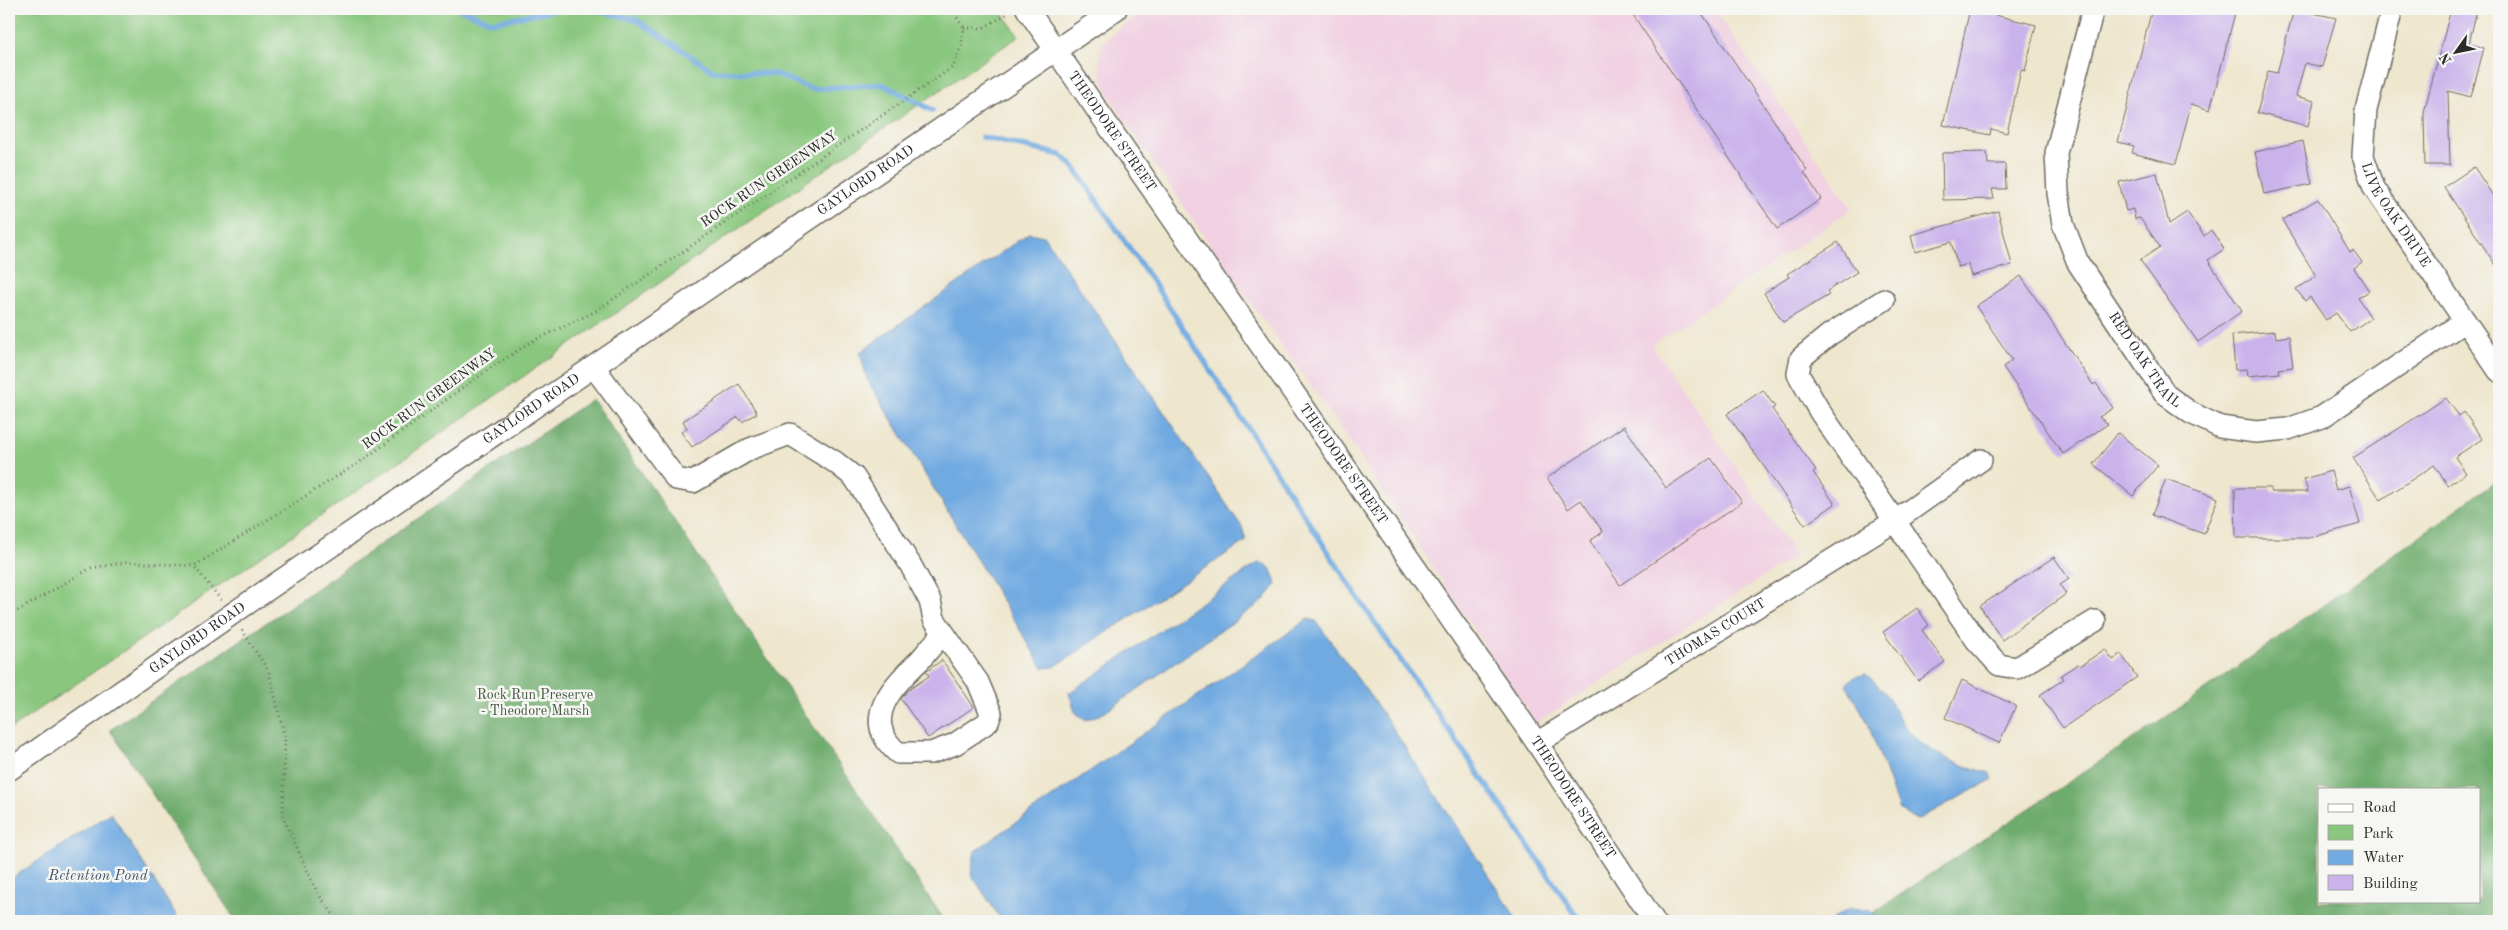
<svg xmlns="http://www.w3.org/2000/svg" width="2508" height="930" font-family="'Old Standard TT',serif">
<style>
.built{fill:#f1d0e2}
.green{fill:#89c77e;stroke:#5a7954}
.forest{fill:#6eac6d;stroke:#4c6c4c;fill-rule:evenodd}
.water{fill:#71aae1;stroke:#4e6a86}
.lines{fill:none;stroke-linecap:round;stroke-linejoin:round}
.stream{stroke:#71aae1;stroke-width:5.5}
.building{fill:#cab3eb}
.minor-casing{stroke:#6f6c64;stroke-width:24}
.path{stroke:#6f6c64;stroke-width:3;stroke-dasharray:1 4;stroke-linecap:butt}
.minor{stroke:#fff;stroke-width:21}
.labels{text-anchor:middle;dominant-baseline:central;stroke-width:5;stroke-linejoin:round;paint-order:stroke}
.street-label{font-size:14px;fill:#2b2b2b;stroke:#f6f6f2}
.park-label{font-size:14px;fill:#475a44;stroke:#f6f6f2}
.water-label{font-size:15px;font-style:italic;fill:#44576b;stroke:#f6f6f2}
</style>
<rect width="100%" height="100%" fill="#f6f6f2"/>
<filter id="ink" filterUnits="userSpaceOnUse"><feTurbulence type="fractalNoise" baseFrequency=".02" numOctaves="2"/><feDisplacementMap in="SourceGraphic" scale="10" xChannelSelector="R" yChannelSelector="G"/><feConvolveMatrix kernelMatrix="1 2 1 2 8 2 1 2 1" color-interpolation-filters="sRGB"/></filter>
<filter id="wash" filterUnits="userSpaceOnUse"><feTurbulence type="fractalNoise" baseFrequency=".0096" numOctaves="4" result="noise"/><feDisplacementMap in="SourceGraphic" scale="20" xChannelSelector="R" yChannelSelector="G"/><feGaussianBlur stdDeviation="1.12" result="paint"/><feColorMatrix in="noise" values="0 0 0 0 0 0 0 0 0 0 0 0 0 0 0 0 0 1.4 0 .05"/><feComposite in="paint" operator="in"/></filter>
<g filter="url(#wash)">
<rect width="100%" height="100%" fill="#eee6cd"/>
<polygon class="built" points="1147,9 1714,9 1852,209 1652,345 1796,556 1536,723 1339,425 1219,258 1113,103 1103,81 1099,63 1103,43 1119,28"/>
<polygon class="green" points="9,9 999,9 1019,36 9,730"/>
<g class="forest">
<polygon points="592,399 945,921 236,921 110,730"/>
<path d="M 2499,479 L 2499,921 L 1861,921 L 2190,701 ZM 2319,789 L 2479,789 L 2479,901 L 2319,901 Z"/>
</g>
<g class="water">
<polygon points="1029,233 1044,236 1242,527 1246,541 1054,667 1043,668 867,379 860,352"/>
<polygon points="1260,562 1270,568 1277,584 1263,601 1104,713 1085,720 1075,712 1069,693"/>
<polygon points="1308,619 1316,621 1386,718 1518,921 1002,921 971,874 975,851"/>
<path d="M 1866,674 C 1874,682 1884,690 1890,700 C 1896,711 1901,724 1910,733 C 1932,755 1961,766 1990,773 L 1993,779 L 1917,820 L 1899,810 L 1868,723 L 1846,684 L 1855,677 Z"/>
<polygon points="111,813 180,921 9,921 9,880"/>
<polygon points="1850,908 1868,910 1884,921 1830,921"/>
</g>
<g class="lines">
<g class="stream">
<polyline points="459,9 493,22 559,9"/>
<polyline points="591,9 637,20 713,71 775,74 812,89 882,84 932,110"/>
<polyline points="982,137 1061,155 1073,166 1155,285 1360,601 1580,921"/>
</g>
</g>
<g id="blocks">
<g class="building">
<polygon points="1629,9 1699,9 1807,170 1804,172 1821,199 1777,229"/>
<polygon points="1970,9 2036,25 2025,71 2021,70 2007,133 1991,129 1990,135 1943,125"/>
<polygon points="2152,9 2236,9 2210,110 2191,104 2176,164 2132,153 2134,146 2118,142"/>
<polygon points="2294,9 2336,18 2322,67 2305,63 2296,96 2314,101 2308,126 2257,113 2268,71 2277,73"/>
<polygon points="2451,9 2477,9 2469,44 2484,48 2471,97 2448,91 2450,165 2425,165 2424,112"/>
<polygon points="2303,141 2312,184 2264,194 2255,152"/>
<polygon points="1987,152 1988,164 2005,164 2006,189 1992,189 1994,199 1943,200 1942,153"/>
<polygon points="2474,167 2499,205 2499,270 2444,187"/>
<polygon points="2157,173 2169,224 2187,212 2204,236 2211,230 2224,249 2208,260 2242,311 2198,342 2140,260 2160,247 2140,218 2135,219 2133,209 2126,211 2119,182"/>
<polygon points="2318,199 2350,252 2353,250 2362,262 2354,268 2369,291 2358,298 2371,318 2350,332 2336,313 2326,320 2310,297 2305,301 2296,289 2316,276 2282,220"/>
<polygon points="1998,211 2012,265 1971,276 1968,264 1958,267 1951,242 1915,252 1911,235"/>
<polygon points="1838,242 1857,272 1827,291 1829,295 1783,322 1764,293 1789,277 1787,274"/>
<polygon points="2021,276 2093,385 2096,383 2113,408 2099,417 2108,424 2063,454 2003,367 2012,360 1976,306"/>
<polygon points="2275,331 2276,338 2289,336 2293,367 2279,369 2280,373 2248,376 2247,369 2235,370 2232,335"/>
<polygon points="739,384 757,413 742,422 738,417 692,447 681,432 687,428 683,421"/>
<polygon points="1763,390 1775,407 1772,409 1816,470 1813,472 1835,504 1805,525 1727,414"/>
<polygon points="2446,398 2459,416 2464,412 2482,439 2455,457 2466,473 2448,485 2434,465 2381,500 2353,458"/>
<polygon points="1624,426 1666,488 1711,458 1742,502 1620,585 1590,541 1603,532 1581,500 1568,509 1547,478"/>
<polygon points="2118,433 2158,465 2133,496 2093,464"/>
<polygon points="2331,471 2336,490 2349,486 2360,524 2309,538 2236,538 2235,488 2271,488 2271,492 2308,492 2304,479"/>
<polygon points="2166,479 2218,498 2204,534 2152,515"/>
<polygon points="2054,557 2069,579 2060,585 2066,594 2002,640 1980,606"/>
<polygon points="1917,608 1929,625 1922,630 1945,662 1918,681 1883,632"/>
<polygon points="2105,649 2113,660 2121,654 2137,677 2063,728 2040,695 2064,679 2061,675 2078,664 2080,666"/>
<polygon points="942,660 974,707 928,738 901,699 907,691 929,676 926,672"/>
<polygon points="1962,680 2016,706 1999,743 1945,718"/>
</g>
</g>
</g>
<g filter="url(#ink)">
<use href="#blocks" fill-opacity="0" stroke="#6f6c64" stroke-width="1"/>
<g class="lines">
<defs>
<g id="minor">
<path id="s1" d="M 1027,9 L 1537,743 L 1654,921"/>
<path id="s2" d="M 2093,9 L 2056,153 L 2058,193 L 2063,224 L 2078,263 L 2166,395 L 2191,413 L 2220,427 L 2256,432 L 2288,429 L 2322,417 L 2465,321"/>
<path id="s3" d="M 2392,9 L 2366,110 L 2363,156 L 2374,188 L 2499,371"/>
<polyline points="1884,300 1829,335 1801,358 1798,374 1820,412 1977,641 1999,665 2017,668 2095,621"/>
<path d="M 594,367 L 676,479 L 693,482 L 750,449 L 790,434 L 835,462 L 854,477 L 910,564 L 930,601 L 934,619 L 978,682 L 991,713 L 988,722 L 955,744 L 931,753 L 898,753 C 859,719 893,686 920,660 C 928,651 934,642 944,634"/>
<path id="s4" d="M 1537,743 L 1895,521 L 1981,460"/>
<path id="s5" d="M 9,770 L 232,614 L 1116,9"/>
</g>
</defs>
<use href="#minor" class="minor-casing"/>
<g class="path">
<polyline points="964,28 983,28 1009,13"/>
<polyline points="221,600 194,566 360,462 486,371 529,343 596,311 953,67 961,47 964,28 951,9"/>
<polyline points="9,616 91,568 129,562 194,566"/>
<polyline points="242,630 269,672 285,738 283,817 317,892 338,921"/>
</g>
<use href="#minor" class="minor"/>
</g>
</g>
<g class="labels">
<g class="street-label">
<text stroke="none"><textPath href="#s1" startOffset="149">THEODORE STREET</textPath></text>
<text transform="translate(769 179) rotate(-34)">ROCK RUN GREENWAY</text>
<text stroke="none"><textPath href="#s5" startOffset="1040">GAYLORD ROAD</textPath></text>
<text stroke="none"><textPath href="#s3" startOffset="218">LIVE OAK DRIVE</textPath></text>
<text stroke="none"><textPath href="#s2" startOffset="380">RED OAK TRAIL</textPath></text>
<text transform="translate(429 399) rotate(-36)">ROCK RUN GREENWAY</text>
<text stroke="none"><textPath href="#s5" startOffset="635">GAYLORD ROAD</textPath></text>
<text stroke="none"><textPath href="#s1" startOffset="554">THEODORE STREET</textPath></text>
<text stroke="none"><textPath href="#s4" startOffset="210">THOMAS COURT</textPath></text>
<text stroke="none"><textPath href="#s5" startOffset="230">GAYLORD ROAD</textPath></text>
<text stroke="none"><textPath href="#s1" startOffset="959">THEODORE STREET</textPath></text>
</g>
<g class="park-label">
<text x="535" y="695">Rock Run Preserve<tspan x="535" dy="16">- Theodore Marsh</tspan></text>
</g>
<g class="water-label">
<text x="98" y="876">Retention Pond</text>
</g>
</g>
<rect width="2508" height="930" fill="none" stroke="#f6f6f2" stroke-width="30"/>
<rect x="2318" y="788" width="162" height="115" fill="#f6f6f2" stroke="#a5a5a2"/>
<rect x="2328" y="804" width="25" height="8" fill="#ffffff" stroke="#a5a5a2"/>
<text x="2363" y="812" font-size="15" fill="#2b2b2b">Road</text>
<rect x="2328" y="825" width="25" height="15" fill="#89c77e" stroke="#a5a5a2"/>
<text x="2363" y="838" font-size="15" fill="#2b2b2b">Park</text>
<rect x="2328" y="850" width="25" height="15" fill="#71aae1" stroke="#a5a5a2"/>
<text x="2363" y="862" font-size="15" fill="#2b2b2b">Water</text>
<rect x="2328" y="875" width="25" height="15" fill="#cab3eb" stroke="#a5a5a2"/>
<text x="2363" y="888" font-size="15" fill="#2b2b2b">Building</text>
<g transform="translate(2456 52) rotate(237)" stroke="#f6f6f2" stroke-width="4" paint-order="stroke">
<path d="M0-4L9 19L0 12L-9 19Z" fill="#2b2b2b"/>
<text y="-8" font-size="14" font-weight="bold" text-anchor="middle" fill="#2b2b2b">N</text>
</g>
</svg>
